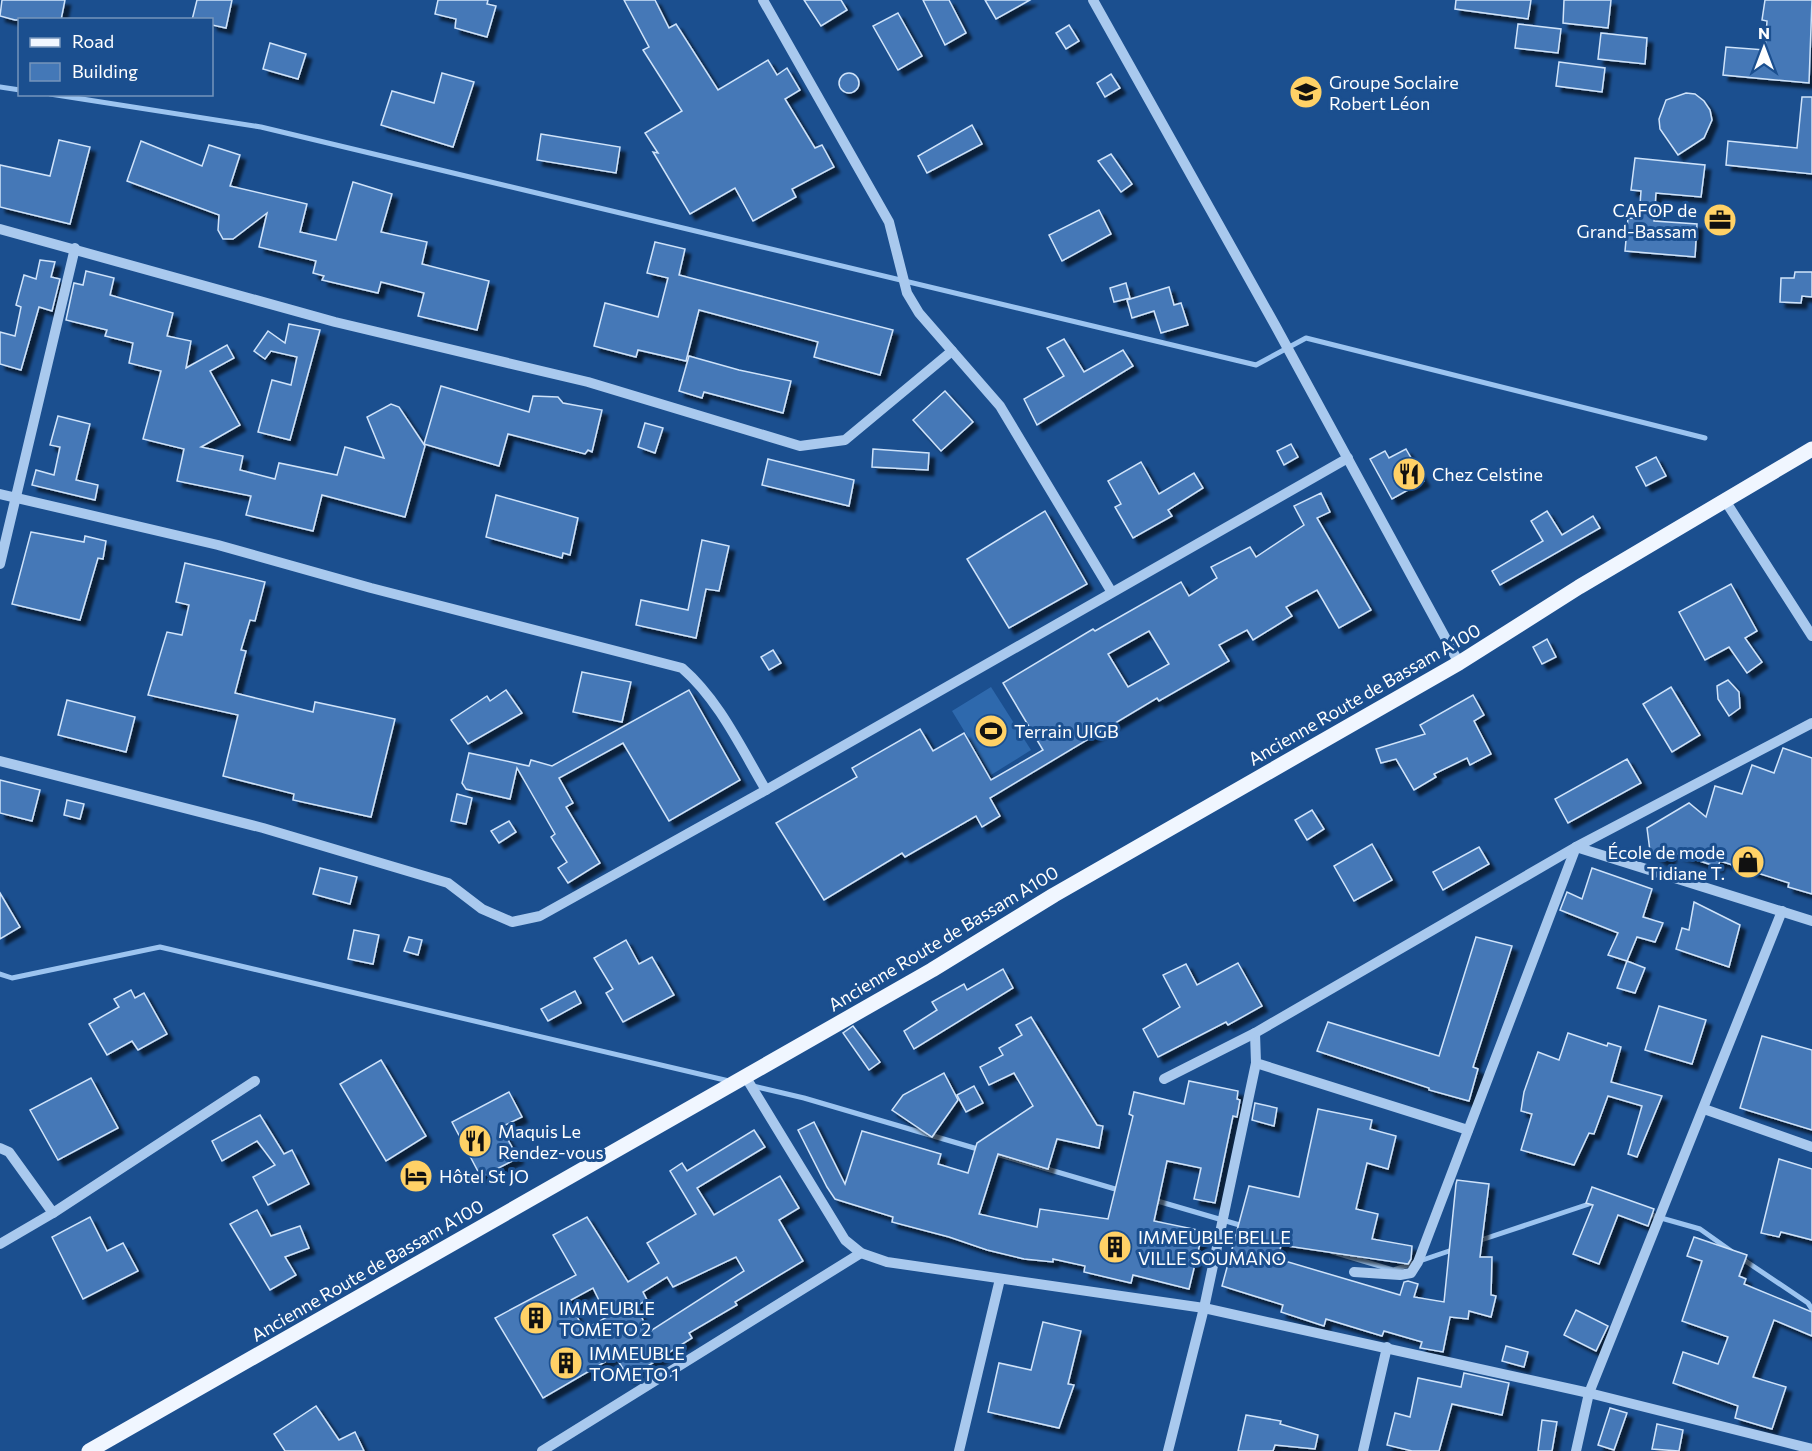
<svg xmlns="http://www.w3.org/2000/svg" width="1812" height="1451" font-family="Commissioner,sans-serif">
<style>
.green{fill:#2e69ad}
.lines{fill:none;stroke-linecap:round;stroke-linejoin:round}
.stream{stroke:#9cc4f0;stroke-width:5}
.building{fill:#4478b7;stroke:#cfe3fa;stroke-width:1.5;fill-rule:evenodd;filter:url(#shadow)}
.minor{stroke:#a9c9ee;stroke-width:10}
.major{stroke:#f0f6ff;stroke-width:15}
.labels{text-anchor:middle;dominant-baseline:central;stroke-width:6;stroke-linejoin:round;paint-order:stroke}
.poi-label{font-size:18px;fill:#fff;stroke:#1b4f8f;text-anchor:start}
.street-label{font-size:18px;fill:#fff;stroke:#1b4f8f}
</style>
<defs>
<filter id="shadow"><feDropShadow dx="5.5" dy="5.5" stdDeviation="1.5" flood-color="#0009"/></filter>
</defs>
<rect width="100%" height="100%" fill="#1b4f8f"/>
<polygon class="green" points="991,687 1031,750 991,775 952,711"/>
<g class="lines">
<g class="stream">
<polyline points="0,87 20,90"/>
<polyline points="50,94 261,127 1256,365 1306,338 1705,438"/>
<polyline points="0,974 12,978 160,947 729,1081"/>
<polyline points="753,1086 804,1098 981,1150"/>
<polyline points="993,1153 1122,1191"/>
<polyline points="1154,1200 1243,1226"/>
<polyline points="1647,1214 1700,1229 1731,1251"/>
<polyline points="1475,1242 1595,1202"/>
<polyline points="1333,1252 1393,1270 1455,1249"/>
<polyline points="1741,1258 1808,1303 1812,1309"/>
</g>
</g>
<g class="building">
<polygon points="2,0 65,0 61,20 15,20 0,16"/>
<polygon points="197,0 232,0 226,28 212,25 212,20 192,20"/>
<polygon points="438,0 488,0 487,4 496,6 487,37 455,28 456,19 435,14"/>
<polygon points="624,0 655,0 669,28 676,24 718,90 768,60 777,75 787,68 800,90 785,99 815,148 822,145 834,167 792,189 796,197 753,221 735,188 690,214 653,152 658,153 645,133 682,111 643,50 649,47"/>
<polygon points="804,0 841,0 847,10 821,26"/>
<polygon points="923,0 949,0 966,33 945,45"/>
<polygon points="985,0 1030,0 996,19"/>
<polygon points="1456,0 1531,0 1528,19 1455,9"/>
<polygon points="1564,0 1611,0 1608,28 1563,23"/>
<polygon points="1765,0 1812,0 1809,83 1723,75 1726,47 1765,50 1767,21 1762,20"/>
<polygon points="898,13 922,56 898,70 873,26"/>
<polygon points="1518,24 1561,29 1558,53 1515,48"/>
<polygon points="1069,25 1079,41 1066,49 1056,33"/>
<polygon points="1601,33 1647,38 1645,64 1598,59"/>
<polygon points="270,43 306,54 298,79 263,69"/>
<polygon points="1559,62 1605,68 1602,92 1556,86"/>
<polygon points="442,73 474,82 453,147 381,125 392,91 434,103"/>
<circle cx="849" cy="83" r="10"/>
<polygon points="1111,74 1120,88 1105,97 1097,83"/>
<polygon points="1686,93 1695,94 1704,101 1710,110 1712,120 1704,138 1678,155 1660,129 1659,119 1666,100"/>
<polygon points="1802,97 1812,97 1812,174 1726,165 1728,141 1797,148"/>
<polygon points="972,125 982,144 927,173 918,156"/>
<polygon points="541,134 620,147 616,173 537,160"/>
<polygon points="59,140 90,147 70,224 0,207 0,165 50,176"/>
<polygon points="141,141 202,166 209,145 240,155 230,186 307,204 300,232 336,240 353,182 392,194 381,232 427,242 422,264 489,281 477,330 418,316 424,293 381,282 378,293 322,280 324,276 313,273 316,261 259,247 267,213 233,239 223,239 218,230 219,215 127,181"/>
<polygon points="1111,154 1132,184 1121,192 1098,161"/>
<polygon points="1635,158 1705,165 1701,197 1656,193 1654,221 1697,224 1695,257 1625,251 1628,218 1639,219 1641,191 1631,190"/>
<polygon points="1099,210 1111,234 1062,261 1049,235"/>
<polygon points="655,242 685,249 679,275 893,330 880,375 814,357 818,342 699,310 686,361 638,350 636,357 594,346 605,303 658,317 668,278 647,273"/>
<polygon points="40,260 55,262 51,277 60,279 52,311 39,307 21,370 0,364 0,332 15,336 21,307 16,305 24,275 36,279"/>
<polygon points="86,271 114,278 110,295 173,313 167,336 191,341 186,368 227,345 234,358 210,371 240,425 201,447 243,456 240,470 275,479 279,463 337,475 345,447 384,458 367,417 391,404 399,407 425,446 405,517 322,495 313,531 246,515 251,496 177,481 184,449 143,439 161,371 129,363 133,343 105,336 107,330 66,320 74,283 83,285"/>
<polygon points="1795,272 1812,272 1812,297 1802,296 1801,303 1780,302 1781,278 1794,278"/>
<polygon points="1126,283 1130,298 1114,302 1110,288"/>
<polygon points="1169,287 1174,305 1181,303 1188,325 1161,333 1154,311 1132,318 1127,300"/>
<polygon points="289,324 320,330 290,440 258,432 272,380 291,385 297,357 271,351 265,359 254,351 268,331 285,343"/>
<polygon points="1064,339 1084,372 1123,350 1133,366 1037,425 1024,399 1064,376 1047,348"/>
<polygon points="689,356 739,370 791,381 783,413 704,392 702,398 679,391"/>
<polygon points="441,386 529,412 533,396 558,397 563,403 602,410 592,452 588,450 585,454 508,434 499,466 424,444"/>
<polygon points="945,391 973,422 941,451 913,420"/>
<polygon points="58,416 90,424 76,480 98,485 95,500 32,485 36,470 54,475 60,447 50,445"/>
<polygon points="645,423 663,428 655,453 638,447"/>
<polygon points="1291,444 1298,457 1284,465 1277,451"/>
<polygon points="873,449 929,453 928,470 872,467"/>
<polygon points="1406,449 1424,481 1392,499 1370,459 1385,451 1389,458"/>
<polygon points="1656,457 1666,476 1646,486 1636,467"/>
<polygon points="768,459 854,480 849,506 762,485"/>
<polygon points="1141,462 1159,494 1194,473 1203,488 1168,510 1172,516 1133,538 1115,507 1121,504 1108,481"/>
<path d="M 1321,493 L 1330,512 L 1317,518 L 1371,610 L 1339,628 L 1317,590 L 1286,607 L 1292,616 L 1253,640 L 1247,630 L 1219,645 L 1229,661 L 1159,701 L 1157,698 L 990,798 L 1000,816 L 982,827 L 976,816 L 905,857 L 902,853 L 824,900 L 776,823 L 857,777 L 852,768 L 920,729 L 933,751 L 964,733 L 991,780 L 1043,750 L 1003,683 L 1093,629 L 1095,631 L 1181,582 L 1189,596 L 1217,578 L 1211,567 L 1250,547 L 1256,557 L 1304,525 L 1294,506 ZM 1149,631 L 1169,664 L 1128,687 L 1108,654 Z"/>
<polygon points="496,495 578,518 570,555 563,553 562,558 486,537"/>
<polygon points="1045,511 1087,584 1009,628 967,559"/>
<polygon points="1547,511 1562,535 1593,516 1600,528 1500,585 1492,571 1543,541 1531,521"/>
<polygon points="31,532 84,542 85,536 106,541 103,559 98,558 80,620 12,604"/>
<polygon points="702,540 729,546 719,591 706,589 696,638 636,625 641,600 688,610"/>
<polygon points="185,563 265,582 255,621 250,620 241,650 246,651 235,693 313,712 315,702 395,719 371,817 293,800 294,794 223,776 238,715 148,695 167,632 182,635 189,605 176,602"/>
<polygon points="1731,584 1757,631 1745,638 1762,662 1747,673 1729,647 1705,660 1679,612"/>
<polygon points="1547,639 1556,657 1542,664 1533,647"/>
<polygon points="773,650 781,663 769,670 761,657"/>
<polygon points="582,672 631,682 622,722 573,712"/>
<polygon points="1728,680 1739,692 1740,708 1729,716 1718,699 1717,686"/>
<polygon points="1671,687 1700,735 1672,752 1643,704"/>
<polygon points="506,690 522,713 468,744 451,720 487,696 490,701"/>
<polygon points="689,690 740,780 669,821 623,743 559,778 573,803 566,807 600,863 568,883 558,868 567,862 551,837 555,834 517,768 510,799 466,789 462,783 469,753 529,766 531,760 552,766"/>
<polygon points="1473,695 1484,715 1474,721 1491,754 1470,765 1467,758 1434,774 1436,777 1414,790 1396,759 1381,763 1376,749 1425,734 1420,725"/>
<polygon points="67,700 135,717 126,752 58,735"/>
<polygon points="1783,748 1812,758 1812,894 1788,887 1789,883 1720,861 1718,867 1672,852 1669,859 1662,860 1650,851 1647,828 1689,803 1706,817 1715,786 1742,794 1752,765 1774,773"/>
<polygon points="1627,759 1641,783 1568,823 1555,799"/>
<polygon points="0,780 40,790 32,821 0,813"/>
<polygon points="457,794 472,798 466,824 451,821"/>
<polygon points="67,800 84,804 80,819 64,815"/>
<polygon points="1312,810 1324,829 1307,840 1295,820"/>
<polygon points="509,821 516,832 499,843 491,831"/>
<polygon points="1372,844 1392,880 1354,901 1334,866"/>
<polygon points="1479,847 1489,864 1443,890 1433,872"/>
<polygon points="320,868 357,877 350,904 313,894"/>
<polygon points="1592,868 1652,889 1643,917 1663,923 1655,942 1637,937 1627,961 1608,955 1618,933 1560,910 1567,892 1582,899"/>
<polygon points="0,893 20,927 0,939"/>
<polygon points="1694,902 1740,925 1729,967 1676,949 1682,928 1689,930"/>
<polygon points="354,930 379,935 373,964 348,959"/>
<polygon points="409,937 422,940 418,955 404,951"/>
<polygon points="1476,937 1512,946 1473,1067 1478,1069 1469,1101 1429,1090 1429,1088 1317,1051 1328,1022 1439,1056"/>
<polygon points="626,940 639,964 652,957 674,995 623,1022 606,993 613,989 594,958"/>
<polygon points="1627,961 1645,968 1635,993 1617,988"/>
<polygon points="1238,963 1262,1006 1228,1025 1226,1022 1158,1057 1143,1029 1180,1007 1163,975 1186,964 1197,985"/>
<polygon points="1003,969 1013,988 914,1049 904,1031 937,1010 932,1002 964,984 967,990"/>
<polygon points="131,990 135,998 144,993 167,1034 138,1050 132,1041 107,1055 89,1024 119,1007 114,999"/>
<polygon points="575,991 581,1003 548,1021 541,1009"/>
<polygon points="1659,1006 1706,1020 1692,1064 1645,1050"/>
<polygon points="1031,1017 1097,1125 1103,1126 1099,1148 1057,1139 1048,1169 998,1154 979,1214 1037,1227 1040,1209 1108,1219 1133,1116 1129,1114 1134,1092 1184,1104 1189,1081 1238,1091 1237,1099 1240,1100 1237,1117 1233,1116 1215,1203 1194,1199 1201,1168 1167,1161 1154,1221 1203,1231 1189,1289 1133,1275 1131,1283 1084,1272 1085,1266 1053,1259 1053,1262 1024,1259 987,1250 949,1237 892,1222 893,1217 835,1199 827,1187 798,1130 814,1122 845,1184 862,1131 941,1154 938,1164 968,1173 977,1143 1033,1106 1014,1073 989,1085 980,1067 1003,1055 999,1048 1022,1035 1016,1025"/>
<polygon points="853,1026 880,1062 869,1070 843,1033"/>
<polygon points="1568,1033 1607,1046 1608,1043 1621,1047 1611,1082 1662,1096 1637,1157 1628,1154 1642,1106 1608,1096 1594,1134 1589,1133 1574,1165 1521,1150 1532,1114 1521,1111 1524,1092 1538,1052 1559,1060"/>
<polygon points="1762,1036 1812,1050 1812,1130 1740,1108"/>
<polygon points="381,1060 426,1136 386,1161 340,1084"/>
<polygon points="944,1073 958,1100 932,1137 892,1110 903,1095"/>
<polygon points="91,1078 118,1128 58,1160 30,1110"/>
<polygon points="974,1086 983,1103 966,1112 957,1095"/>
<polygon points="509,1092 522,1117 501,1127 518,1158 481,1177 452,1122"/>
<polygon points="1255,1103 1277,1108 1274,1126 1252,1120"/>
<polygon points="1318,1109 1372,1120 1370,1129 1396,1136 1388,1169 1367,1163 1356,1209 1378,1214 1372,1239 1412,1246 1411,1259 1408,1264 1281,1245 1278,1259 1400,1295 1404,1282 1408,1281 1418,1284 1414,1297 1444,1302 1456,1184 1457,1180 1489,1184 1480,1257 1492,1257 1491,1295 1496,1296 1491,1317 1469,1311 1468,1319 1450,1317 1443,1352 1420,1348 1422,1342 1384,1331 1382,1336 1326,1319 1324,1326 1281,1312 1283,1305 1222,1286 1249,1186 1299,1197"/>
<polygon points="260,1115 284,1154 292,1150 309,1184 268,1205 253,1177 275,1165 257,1141 222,1161 212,1141"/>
<path d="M 754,1130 L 765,1147 L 697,1188 L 714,1215 L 780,1176 L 799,1208 L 779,1220 L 803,1261 L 735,1302 L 737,1305 L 689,1333 L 692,1338 L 629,1378 L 615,1356 L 543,1398 L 495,1318 L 576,1275 L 553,1235 L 587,1217 L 628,1282 L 659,1263 L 647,1243 L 696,1214 L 670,1171 L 682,1163 L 687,1171 ZM 736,1257 L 744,1271 L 649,1332 L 636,1306 L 647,1300 L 643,1292 L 667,1277 L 673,1287 ZM 593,1288 L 607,1317 L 584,1330 L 569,1301 Z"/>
<polygon points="1779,1159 1812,1169 1812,1240 1781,1232 1779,1237 1761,1233"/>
<polygon points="1592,1187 1654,1209 1648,1226 1618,1215 1599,1264 1573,1254 1593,1205 1586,1203"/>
<polygon points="257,1210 271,1236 300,1226 309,1248 285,1257 296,1275 270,1290 230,1224"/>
<polygon points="90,1217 107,1251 123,1243 138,1271 83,1299 52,1237"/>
<polygon points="1694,1237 1747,1255 1739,1276 1746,1279 1744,1284 1812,1312 1812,1336 1774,1320 1753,1377 1786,1387 1772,1429 1735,1418 1738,1406 1673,1383 1683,1352 1718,1364 1728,1337 1682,1321 1702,1261 1687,1256"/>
<polygon points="1576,1310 1608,1326 1596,1351 1564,1335"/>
<polygon points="1043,1322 1081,1331 1068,1384 1074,1385 1059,1428 988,1412 999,1363 1031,1370"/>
<polygon points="1506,1346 1528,1352 1524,1367 1502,1361"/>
<polygon points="1464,1373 1509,1383 1502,1415 1452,1404 1439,1451 1412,1451 1387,1445 1395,1413 1410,1417 1418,1378 1461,1387"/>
<polygon points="316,1406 339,1440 355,1432 364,1451 285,1451 274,1434"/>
<polygon points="1610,1408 1627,1413 1614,1450 1598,1445"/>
<polygon points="1246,1415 1281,1421 1280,1424 1318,1435 1315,1449 1275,1445 1273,1451 1238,1451"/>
<polygon points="1542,1420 1557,1422 1552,1451 1538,1451"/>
<polygon points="1657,1424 1683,1430 1679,1451 1652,1449"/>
</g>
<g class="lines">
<g class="minor">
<polyline points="763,0 889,222 907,293 919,313 1000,406 1111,591"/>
<polyline points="1093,0 1275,325 1459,663"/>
<polyline points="0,229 335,322 588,382 800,446 845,440 952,351"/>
<path d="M 0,494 L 218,545 L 371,588 L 682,668 C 719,700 741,748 766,790"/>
<polyline points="1726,502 1812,636"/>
<polyline points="0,564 75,248"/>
<polyline points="0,761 263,828 448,883 482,909 512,922 540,916 766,790 1348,458"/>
<polyline points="1255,1033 1256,1063 1468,1130"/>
<polyline points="745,1076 845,1240 861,1253 887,1262 1204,1308 1589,1393 1812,1449"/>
<polyline points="1164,1079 1255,1033 1576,847 1812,723"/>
<polyline points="1704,1109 1812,1147"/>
<polyline points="0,1148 9,1152 53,1213"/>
<polyline points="0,1244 53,1213 255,1081"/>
<polyline points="1354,1272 1400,1275 1411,1273 1418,1262 1576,847 1812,921"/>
<polyline points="542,1451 861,1253"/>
<polyline points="959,1451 1000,1279"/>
<polyline points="1168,1451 1204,1308 1256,1063"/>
<polyline points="1363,1451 1387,1347"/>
<polyline points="1576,1451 1589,1393 1782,911"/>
</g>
<polyline class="major" points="89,1451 932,970 1054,895 1459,663 1579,587 1812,449"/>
</g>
<defs>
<symbol id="school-disc" viewBox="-11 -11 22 22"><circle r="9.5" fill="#ffd166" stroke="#1b4f8f"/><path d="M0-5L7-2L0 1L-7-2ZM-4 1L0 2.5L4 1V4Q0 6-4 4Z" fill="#111"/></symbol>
<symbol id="office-disc" viewBox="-11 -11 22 22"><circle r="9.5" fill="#ffd166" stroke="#1b4f8f"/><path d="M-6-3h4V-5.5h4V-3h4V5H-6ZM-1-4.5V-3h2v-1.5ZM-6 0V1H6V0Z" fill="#111"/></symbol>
<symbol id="restaurant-disc" viewBox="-11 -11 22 22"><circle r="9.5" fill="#ffd166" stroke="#1b4f8f"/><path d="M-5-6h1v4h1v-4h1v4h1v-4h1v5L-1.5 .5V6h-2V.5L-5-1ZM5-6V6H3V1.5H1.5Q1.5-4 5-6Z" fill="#111"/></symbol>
<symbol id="stadium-disc" viewBox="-11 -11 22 22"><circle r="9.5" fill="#ffd166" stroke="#1b4f8f"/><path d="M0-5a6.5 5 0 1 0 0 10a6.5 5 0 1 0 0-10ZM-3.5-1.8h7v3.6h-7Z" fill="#111"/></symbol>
<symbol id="shop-disc" viewBox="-11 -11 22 22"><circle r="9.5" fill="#ffd166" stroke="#1b4f8f"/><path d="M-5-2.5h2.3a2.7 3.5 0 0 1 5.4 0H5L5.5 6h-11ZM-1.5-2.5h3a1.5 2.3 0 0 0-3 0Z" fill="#111"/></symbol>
<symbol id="hotel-disc" viewBox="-11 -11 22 22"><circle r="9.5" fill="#ffd166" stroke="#1b4f8f"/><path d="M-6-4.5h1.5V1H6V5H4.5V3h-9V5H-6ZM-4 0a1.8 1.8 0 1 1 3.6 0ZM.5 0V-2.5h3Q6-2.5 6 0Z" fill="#111"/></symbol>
<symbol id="building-disc" viewBox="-11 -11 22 22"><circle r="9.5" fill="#ffd166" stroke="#1b4f8f"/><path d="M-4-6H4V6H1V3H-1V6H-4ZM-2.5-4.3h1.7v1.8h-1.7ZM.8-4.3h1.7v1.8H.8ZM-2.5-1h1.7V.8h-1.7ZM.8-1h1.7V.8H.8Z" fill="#111"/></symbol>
</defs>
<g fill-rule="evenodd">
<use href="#school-disc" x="1287" y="73" width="38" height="38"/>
<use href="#office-disc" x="1701" y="201" width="38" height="38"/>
<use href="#restaurant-disc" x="1390" y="455" width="38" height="38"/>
<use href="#stadium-disc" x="972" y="712" width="38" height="38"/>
<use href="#shop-disc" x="1729" y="843" width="38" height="38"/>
<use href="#restaurant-disc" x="456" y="1122" width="38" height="38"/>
<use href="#hotel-disc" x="397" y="1157" width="38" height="38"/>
<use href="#building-disc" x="1096" y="1228" width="38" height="38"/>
<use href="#building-disc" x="517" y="1299" width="38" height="38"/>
<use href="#building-disc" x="547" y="1344" width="38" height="38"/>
</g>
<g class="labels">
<g class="poi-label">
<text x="1329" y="82">Groupe Soclaire<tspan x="1329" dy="21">Robert Léon</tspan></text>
<text x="1697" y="210" text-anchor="end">CAFOP de<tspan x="1697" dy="21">Grand-Bassam</tspan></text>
<text x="1432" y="474">Chez Celstine</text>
<text x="1014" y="731">Terrain UIGB</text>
<text x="1725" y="852" text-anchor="end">École de mode<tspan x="1725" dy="21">Tidiane T.</tspan></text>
<text x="498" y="1131">Maquis Le<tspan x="498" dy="21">Rendez-vous</tspan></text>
<text x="439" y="1176">Hôtel St JO</text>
<text x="1138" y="1237">IMMEUBLE BELLE<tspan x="1138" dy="21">VILLE SOUMANO</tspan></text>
<text x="559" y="1308">IMMEUBLE<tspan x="559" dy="21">TOMETO 2</tspan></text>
<text x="589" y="1353">IMMEUBLE<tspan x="589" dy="21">TOMETO 1</tspan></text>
</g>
<g class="street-label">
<text transform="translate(1364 694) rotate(-30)">Ancienne Route de Bassam A100</text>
<text transform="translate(943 938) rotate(-31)">Ancienne Route de Bassam A100</text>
<text transform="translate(367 1270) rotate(-30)">Ancienne Route de Bassam A100</text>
</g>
</g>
<rect x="18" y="18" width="195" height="78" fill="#1b4f8f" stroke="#7695bc" stroke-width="1.5"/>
<rect x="30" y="38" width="30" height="9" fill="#f0f6ff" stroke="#7695bc" stroke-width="1.5"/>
<text x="72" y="48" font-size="18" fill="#ffffff">Road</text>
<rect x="30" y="63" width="30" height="18" fill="#4478b7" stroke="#7695bc" stroke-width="1.5"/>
<text x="72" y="78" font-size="18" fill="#ffffff">Building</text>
<g transform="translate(1764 48)" stroke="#1b4f8f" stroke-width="4.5" paint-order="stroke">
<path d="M0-4.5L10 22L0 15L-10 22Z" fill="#ffffff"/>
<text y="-9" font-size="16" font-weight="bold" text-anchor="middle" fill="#ffffff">N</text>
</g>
</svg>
